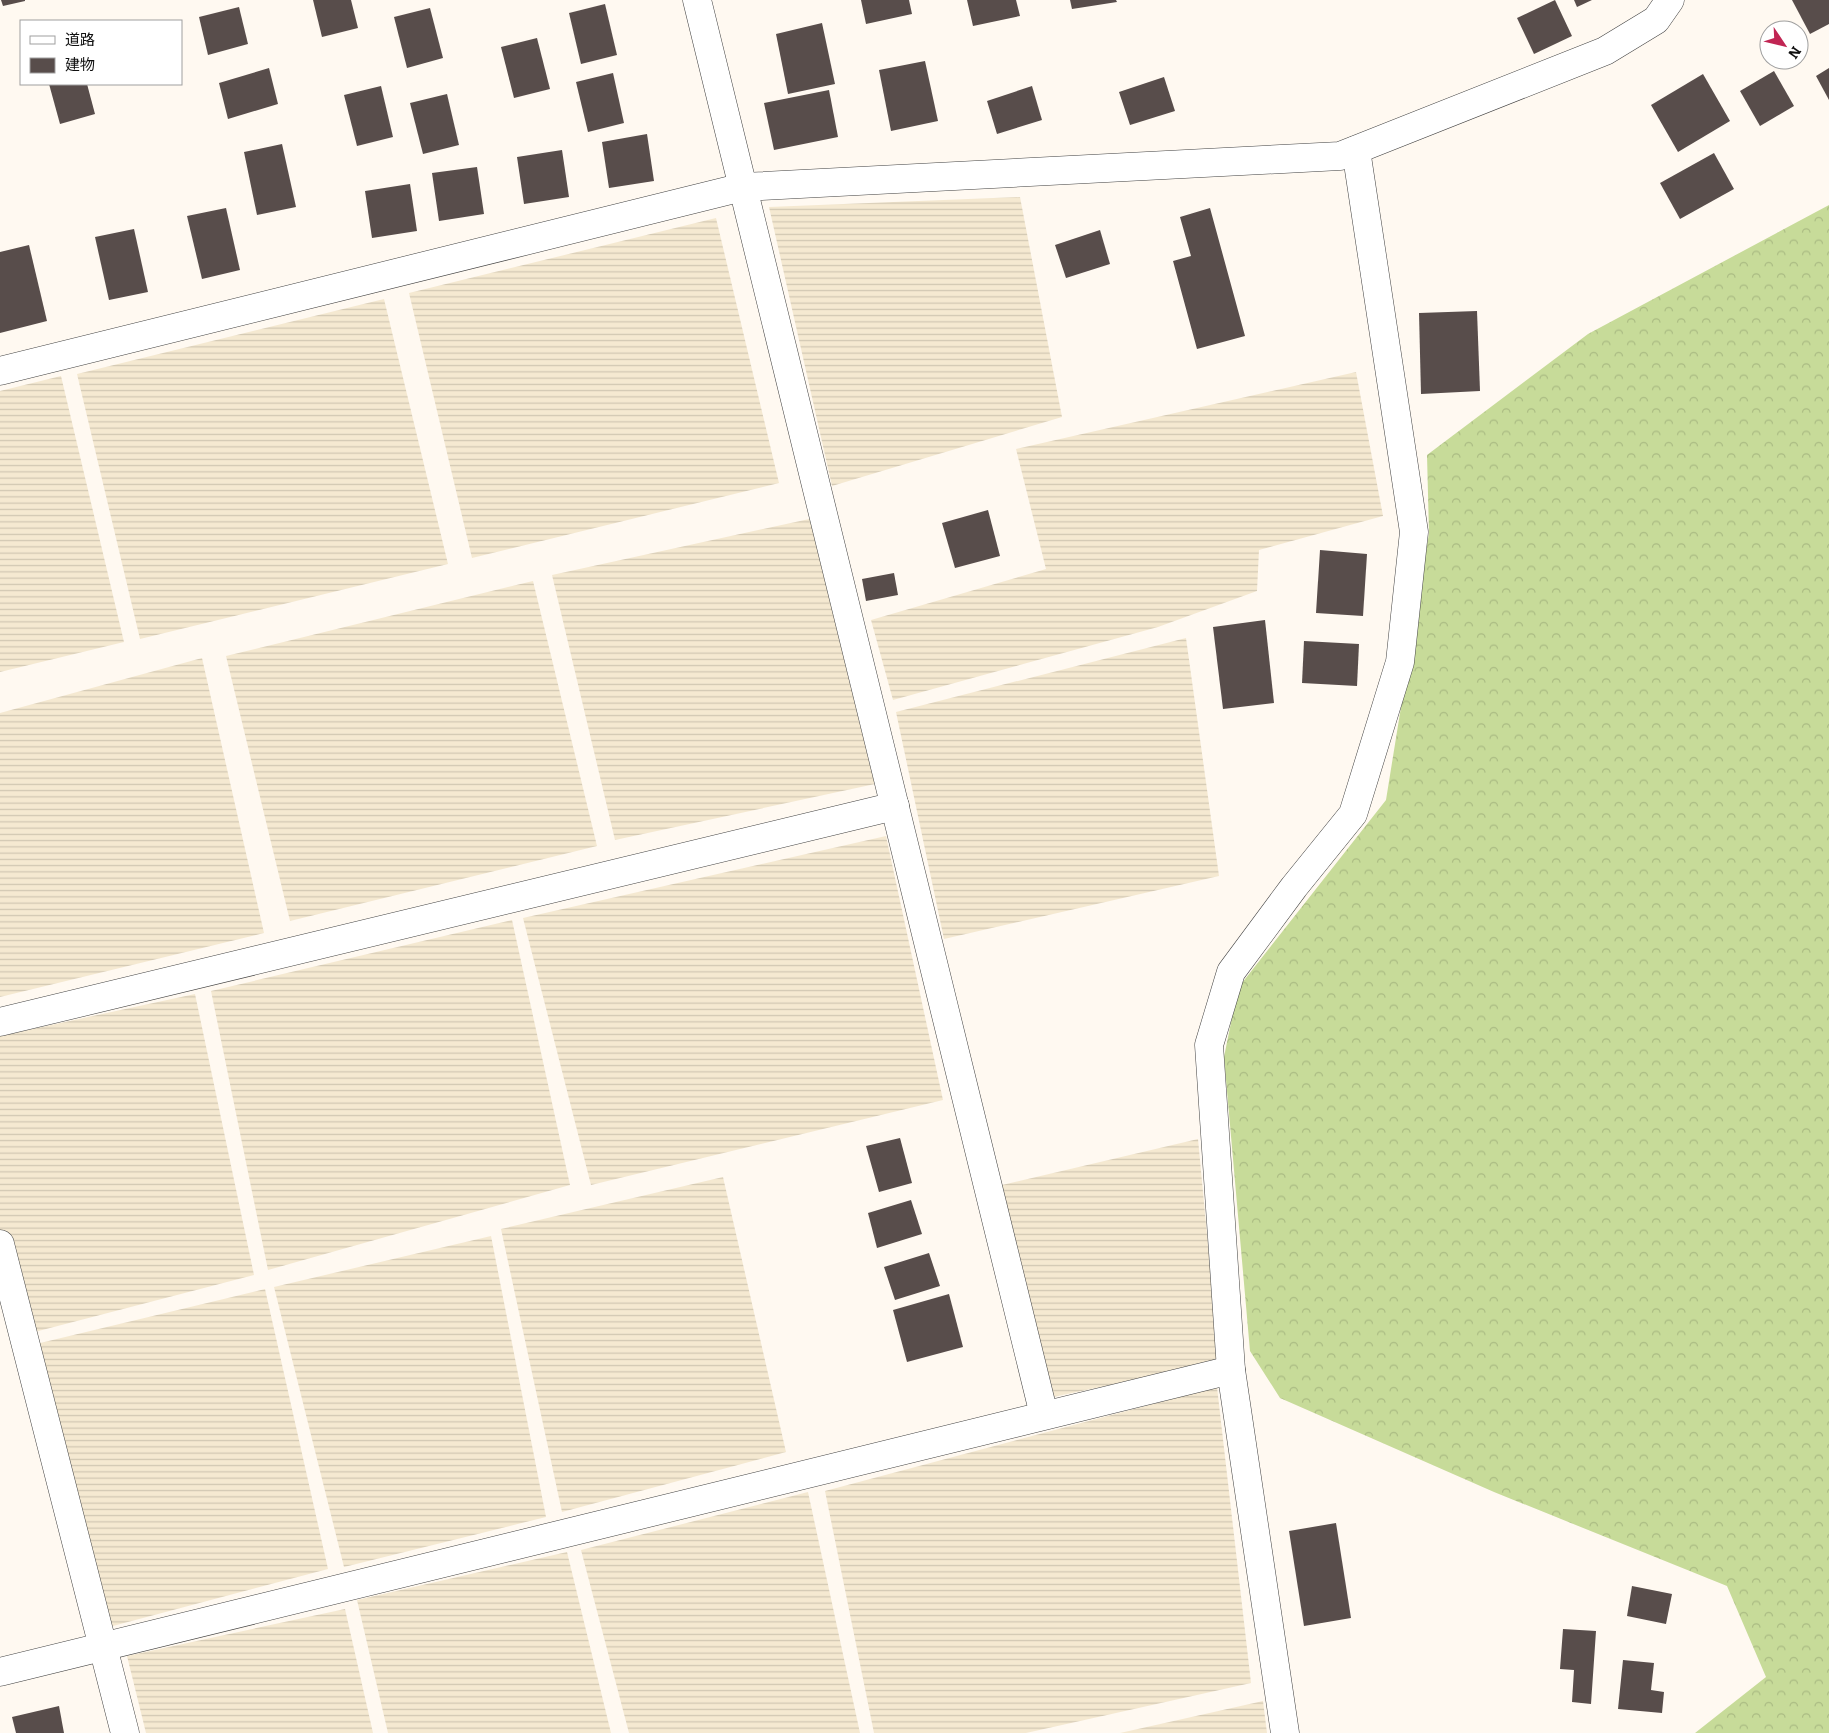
<svg xmlns="http://www.w3.org/2000/svg" width="1829" height="1733" font-family="Bitter,'Noto Sans JP',serif">
<style>
.farmland{fill:url(#farmland-rules)}
.forest{fill:url(#forest-crowns)}
.building{fill:#584d4b}
.lines{fill:none;stroke-linecap:round;stroke-linejoin:round}
.street-casing{stroke:#424242;stroke-width:29}
.street{stroke:#fff;stroke-width:28}
</style>
<defs>
<pattern id="farmland-rules" width="6" height="5" patternUnits="userSpaceOnUse" patternTransform="scale(1.25)"><rect width="6" height="5" fill="#f5e9d1"/><path d="M0 2.5h6" fill="none" stroke="#d1c7b2"/></pattern>
<pattern id="forest-crowns" width="20" height="18" patternUnits="userSpaceOnUse" patternTransform="scale(1.25)"><rect width="20" height="18" fill="#c7db99"/><path d="M2 6a3 3 0 1 1 6 0M12 15a3 3 0 1 1 6 0" fill="none" stroke="#aabb83"/></pattern>
</defs>
<rect width="100%" height="100%" fill="#fff9f1"/>
<g class="farmland">
<polygon points="1020,197 1062,417 832,486 769,207"/>
<polygon points="716,218 779,483 472,558 409,293"/>
<polygon points="384,299 448,564 140,639 77,374"/>
<polygon points="1356,372 1383,516 1259,550 1257,591 1158,627 893,700 871,620 1046,569 1016,449"/>
<polygon points="61,376 124,642 0,672 0,391"/>
<polygon points="823,516 889,781 615,840 552,575"/>
<polygon points="533,581 597,846 290,921 226,656"/>
<polygon points="1186,638 1219,876 944,939 896,712"/>
<polygon points="202,658 264,933 0,997 0,713"/>
<polygon points="886,836 943,1100 591,1185 523,918"/>
<polygon points="512,920 570,1185 268,1270 211,991"/>
<polygon points="195,994 254,1275 23,1335 0,1238 0,1036"/>
<polygon points="1198,1139 1219,1362 1053,1397 1002,1185"/>
<polygon points="723,1177 786,1452 562,1512 501,1229"/>
<polygon points="491,1236 546,1517 344,1567 274,1287"/>
<polygon points="265,1289 328,1569 109,1627 36,1344"/>
<polygon points="1217,1387 1251,1683 1026,1733 874,1733 825,1491"/>
<polygon points="808,1492 860,1733 629,1733 581,1550"/>
<polygon points="567,1552 611,1733 388,1733 357,1600"/>
<polygon points="345,1609 373,1733 146,1733 127,1656"/>
<polygon points="1263,1701 1267,1733 1120,1733"/>
</g>
<polygon class="forest" points="1829,205 1829,1733 1695,1733 1766,1677 1727,1586 1494,1492 1280,1398 1250,1351 1224,1057 1238,988 1386,800 1429,533 1427,455 1588,334"/>
<g class="building">
<polygon points="1,0 25,0 25,1 3,6"/>
<polygon points="313,0 351,0 358,28 322,37"/>
<polygon points="861,0 909,0 912,14 866,24"/>
<polygon points="967,0 1016,0 1020,16 973,26"/>
<polygon points="1070,0 1116,0 1117,2 1072,9"/>
<polygon points="1555,0 1572,36 1534,54 1517,18"/>
<polygon points="1574,0 1592,0 1577,7"/>
<polygon points="1792,0 1829,0 1829,24 1810,34"/>
<polygon points="605,4 617,55 581,64 569,13"/>
<polygon points="239,7 248,44 208,55 199,17"/>
<polygon points="430,8 443,58 407,68 394,17"/>
<polygon points="822,23 835,84 788,94 776,34"/>
<polygon points="537,38 550,89 514,98 501,47"/>
<polygon points="925,61 938,121 891,131 879,70"/>
<polygon points="269,68 278,104 228,119 219,83"/>
<polygon points="1829,68 1829,100 1816,76"/>
<polygon points="1774,71 1794,106 1760,126 1740,91"/>
<polygon points="613,73 624,123 588,132 576,82"/>
<polygon points="1703,74 1730,121 1678,152 1651,105"/>
<polygon points="1164,77 1175,111 1130,125 1119,92"/>
<polygon points="49,84 87,84 95,114 60,124"/>
<polygon points="381,86 393,137 357,146 344,95"/>
<polygon points="1032,86 1042,120 997,134 987,101"/>
<polygon points="829,90 838,137 774,150 764,103"/>
<polygon points="447,94 459,145 423,154 410,103"/>
<polygon points="647,134 654,181 609,188 602,142"/>
<polygon points="282,144 296,207 257,215 244,152"/>
<polygon points="562,150 569,197 524,204 517,157"/>
<polygon points="1714,153 1734,189 1680,219 1660,183"/>
<polygon points="477,167 484,214 439,221 432,173"/>
<polygon points="410,184 417,231 372,238 365,191"/>
<polygon points="226,208 240,270 202,279 187,216"/>
<polygon points="1210,208 1245,336 1197,349 1173,261 1191,256 1180,217"/>
<polygon points="134,229 148,292 109,300 95,237"/>
<polygon points="1100,230 1110,264 1066,278 1055,245"/>
<polygon points="29,245 47,321 0,333 0,252"/>
<polygon points="1477,311 1480,391 1421,394 1419,313"/>
<polygon points="988,510 1000,556 955,568 942,523"/>
<polygon points="1320,550 1367,554 1363,616 1316,613"/>
<polygon points="894,573 898,595 866,601 862,579"/>
<polygon points="1265,620 1274,703 1223,709 1213,627"/>
<polygon points="1304,641 1359,644 1357,686 1302,683"/>
<polygon points="900,1138 912,1183 879,1192 866,1146"/>
<polygon points="911,1200 922,1234 877,1248 868,1213"/>
<polygon points="929,1253 940,1286 895,1300 884,1267"/>
<polygon points="949,1294 963,1347 907,1362 893,1310"/>
<polygon points="1336,1523 1351,1618 1304,1626 1289,1531"/>
<polygon points="1632,1586 1672,1594 1666,1624 1627,1616"/>
<polygon points="1563,1629 1596,1631 1591,1704 1572,1702 1574,1670 1560,1669"/>
<polygon points="1623,1660 1654,1663 1651,1690 1664,1692 1662,1713 1618,1709"/>
<polygon points="59,1706 64,1733 16,1733 12,1717"/>
</g>
<g class="lines">
<defs>
<g id="street">
<polyline points="697,0 1044,1415"/>
<polyline points="0,371 743,187 1340,156 1605,51 1656,20 1670,0"/>
<polyline points="0,1022 895,806"/>
<polyline points="0,1244 125,1733"/>
<polyline points="0,1672 1231,1370"/>
<polyline points="1285,1733 1231,1370 1209,1045 1231,972 1294,887 1353,814 1400,662 1414,532 1356,150"/>
</g>
</defs>
<use href="#street" class="street-casing"/>
<use href="#street" class="street"/>
</g>
<rect x="20" y="20" width="162" height="65" fill="#ffffff" stroke="#9f9f9f"/>
<rect x="30" y="36" width="25" height="8" fill="#ffffff" stroke="#9f9f9f"/>
<text x="65" y="45" font-size="15" fill="#0f0f0f">道路</text>
<rect x="30" y="58" width="25" height="15" fill="#584d4b" stroke="#9f9f9f"/>
<text x="65" y="70" font-size="15" fill="#0f0f0f">建物</text>
<g transform="translate(1784 45) rotate(125)"><circle r="24" fill="#ffffff" stroke="#9f9f9f"/>
<path d="M0-4L9 19L0 12L-9 19Z" fill="#c12553"/>
<text y="-8" font-size="14" font-weight="bold" text-anchor="middle" fill="#0f0f0f">N</text>
</g>
</svg>
